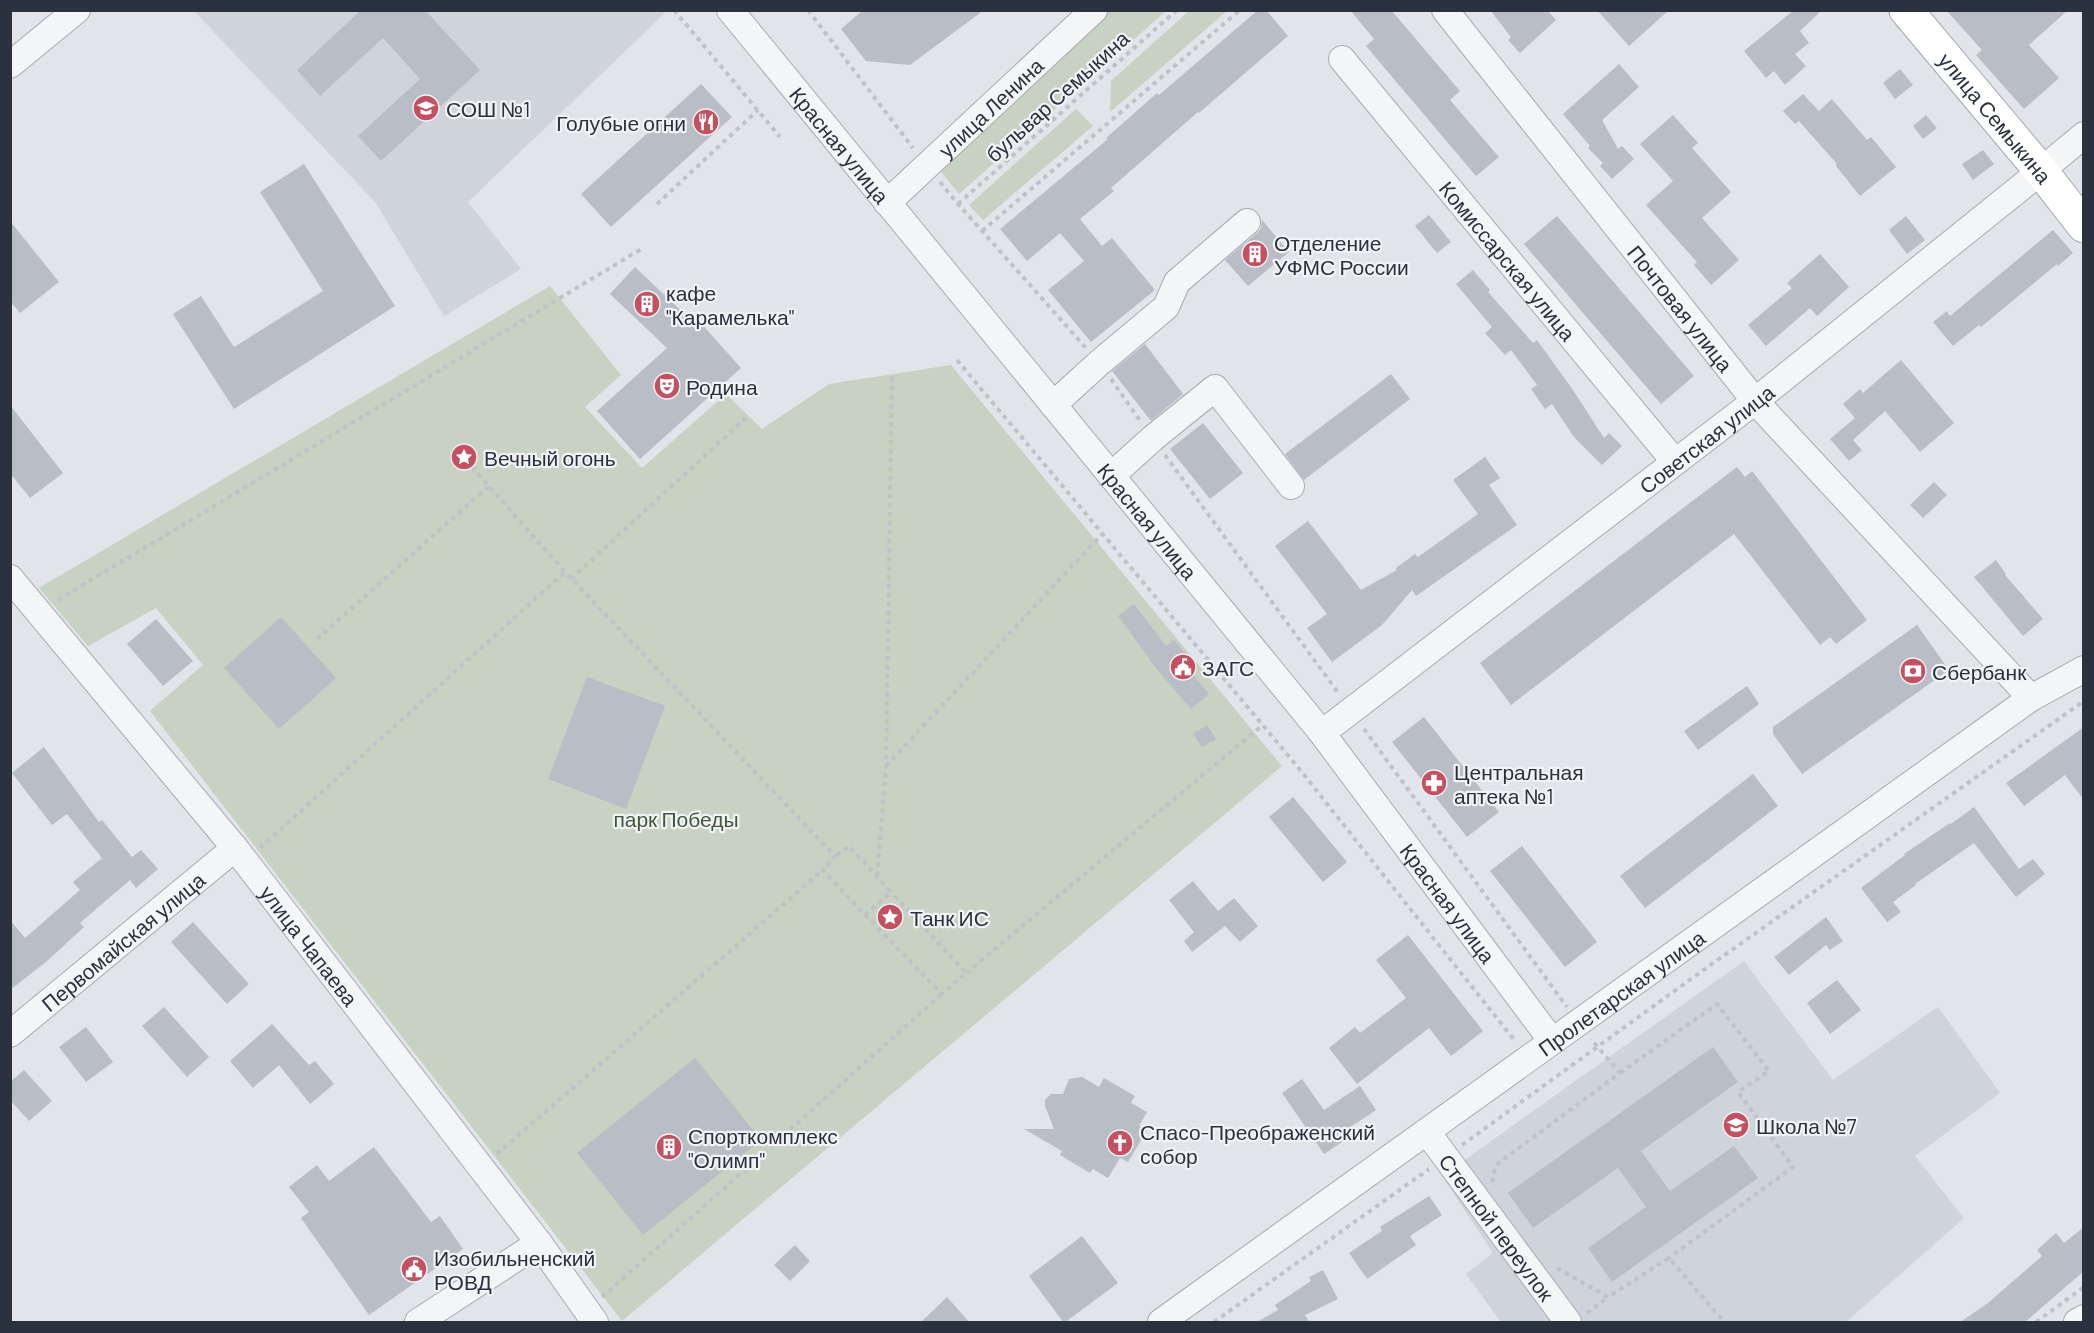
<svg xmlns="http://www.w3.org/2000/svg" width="2094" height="1333" font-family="Barlow,sans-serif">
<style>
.built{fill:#cfd3da}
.green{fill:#c7d2c3}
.building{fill:#b9bdc5}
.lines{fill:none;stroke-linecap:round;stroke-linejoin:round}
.minor-casing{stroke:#a7abb2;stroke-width:28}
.major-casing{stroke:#a2a8b3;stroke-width:35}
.path{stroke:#c0c2c7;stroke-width:4;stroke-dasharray:4.5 4.5;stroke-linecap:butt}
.minor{stroke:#f4f5f7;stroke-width:26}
.major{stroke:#fff;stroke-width:33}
.labels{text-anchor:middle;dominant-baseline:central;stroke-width:4.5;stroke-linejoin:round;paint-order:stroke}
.street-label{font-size:21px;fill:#2b323f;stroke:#f1f3f6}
.poi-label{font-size:21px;fill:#2b323f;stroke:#f1f3f6;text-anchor:start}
.park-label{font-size:21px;fill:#3f593a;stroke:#f1f3f6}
</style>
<rect width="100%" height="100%" fill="#e1e4e8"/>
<g class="built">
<polygon points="663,10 665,13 468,202 521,269 444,316 375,202 194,11"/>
<polygon points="1744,961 1833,1080 1938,1007 2000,1093 1915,1156 1964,1218 1846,1322 1501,1322 1466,1274 1493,1253 1442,1176"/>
</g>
<g class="green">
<polygon points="1107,11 1166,11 959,194 937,167"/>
<polygon points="1189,11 1227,11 1110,112 1111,81"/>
<polygon points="1076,109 1093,126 983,220 969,205"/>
<polygon points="550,286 621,375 585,407 642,468 726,394 762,429 829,384 951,365 1282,766 622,1321 150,711 203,665 156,608 88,646 39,588"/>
</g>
<g class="building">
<polygon points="361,10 425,10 480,70 381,161 358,136 420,79 383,38 320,96 297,70"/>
<polygon points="863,10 984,10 910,65 866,61 841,29"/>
<polygon points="1258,10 1266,10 1288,36 1199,113 1198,112 1111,188 1114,191 1080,219 1102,246 1112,238 1155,290 1091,342 1048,290 1084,261 1060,233 1027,261 1000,229 1108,139 1106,138 1157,93 1159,95"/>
<polygon points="1350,10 1391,10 1460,91 1450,100 1499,157 1476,176 1366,46 1374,39"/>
<polygon points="1490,10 1547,10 1556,20 1520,53 1508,40 1511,37"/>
<polygon points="1597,10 1669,10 1629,46"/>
<polygon points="1794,10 1822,10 1800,31 1809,43 1795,54 1806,66 1785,85 1774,71 1766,78 1744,51"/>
<polygon points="1946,10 2068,10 2029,45 2059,78 2024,109 1976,55 1982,50"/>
<polygon points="1619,64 1639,87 1602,120 1618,149 1622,146 1634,159 1612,179 1600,166 1603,163 1588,148 1590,146 1563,114"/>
<polygon points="1900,69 1913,85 1895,99 1883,83"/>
<polygon points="701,84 732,117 611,227 581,194"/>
<polygon points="1803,94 1819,111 1832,99 1867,140 1871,137 1896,167 1860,196 1836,166 1837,164 1799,121 1795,124 1783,111"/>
<polygon points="1673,115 1698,143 1692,148 1731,192 1702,218 1739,260 1711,285 1694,265 1697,262 1646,205 1673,181 1640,144"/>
<polygon points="1926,115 1937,128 1923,139 1913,126"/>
<polygon points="1983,150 1994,164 1973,180 1962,164"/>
<polygon points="304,164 395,306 234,409 173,314 201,296 234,347 323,291 260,192"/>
<polygon points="1429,215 1451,242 1437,253 1415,226"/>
<polygon points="1557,216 1694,376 1661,404 1524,244"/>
<polygon points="1906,216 1925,240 1907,254 1889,230"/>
<polygon points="1262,220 1289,252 1248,286 1225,260 1257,233 1261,228"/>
<polygon points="10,221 59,282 20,313 10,301"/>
<polygon points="2053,230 2073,253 2058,266 2057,264 1981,327 1979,325 1953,346 1933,322 1947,311 1950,316"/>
<polygon points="1820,254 1849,287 1817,316 1810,308 1766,346 1748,325 1792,288 1787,283"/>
<polygon points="635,267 694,323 698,320 741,368 640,459 597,411 667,348 610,294"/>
<polygon points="1473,270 1490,290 1488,292 1533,343 1537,340 1573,390 1604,438 1609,433 1622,446 1602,465 1574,437 1552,404 1545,409 1531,389 1537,385 1511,350 1505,355 1485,333 1492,327 1456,284"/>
<polygon points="1145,344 1183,394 1151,421 1112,371"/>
<polygon points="1901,360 1954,423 1920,452 1885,411 1853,440 1862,450 1849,461 1830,439 1855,418 1843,404 1860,389 1863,393"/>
<polygon points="1391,374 1410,399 1304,480 1285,454"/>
<polygon points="10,405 63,473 30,498 10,473"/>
<polygon points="1203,423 1243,473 1210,499 1170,449"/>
<polygon points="1485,457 1500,478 1489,485 1517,525 1416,596 1412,590 1382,625 1332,662 1307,628 1327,614 1275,546 1308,521 1361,590 1397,570 1396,568 1415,554 1418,557 1478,514 1453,480"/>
<polygon points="1737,467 1745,477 1752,471 1867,620 1836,644 1830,637 1820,645 1734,534 1511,705 1480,663"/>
<polygon points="1934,482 1947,495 1923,518 1910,505"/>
<polygon points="1996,560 2006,574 2005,575 2043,619 2023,636 1974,577"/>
<polygon points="1134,604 1166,646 1174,640 1185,653 1179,658 1209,694 1191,709 1149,660 1150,659 1118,616"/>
<polygon points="281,617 336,678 279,729 224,668"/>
<polygon points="156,619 193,661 163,686 127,644"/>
<polygon points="1917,625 1949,670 1802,774 1773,734 1773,727"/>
<polygon points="587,677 665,706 626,809 548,779"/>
<polygon points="1747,686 1759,704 1698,750 1684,731"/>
<polygon points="1424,717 1499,812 1467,837 1392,742"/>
<polygon points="1207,725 1216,739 1202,747 1193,734"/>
<polygon points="2084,727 2084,800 2065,775 2024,806 2006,783"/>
<polygon points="44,747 99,822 102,820 132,857 141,850 158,869 136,888 130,880 80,923 84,927 46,962 10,990 10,920 25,938 80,890 73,882 102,858 67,814 52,825 12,773"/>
<polygon points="1753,774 1778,806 1645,908 1620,876"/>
<polygon points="1293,797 1347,862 1323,882 1269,817"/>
<polygon points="1974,807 2019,869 2033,859 2045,874 2016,897 1974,843 1915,884 1916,885 1893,902 1901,912 1887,922 1861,888 1905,855 1904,854 1950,823 1951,824"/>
<polygon points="1522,846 1597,942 1565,967 1490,871"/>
<polygon points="1193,881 1218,911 1234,898 1258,926 1240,942 1225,926 1192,952 1184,941 1194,932 1169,900"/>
<polygon points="1826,917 1843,941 1830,950 1826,945 1789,975 1774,957"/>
<polygon points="193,922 249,984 227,1004 171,942"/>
<polygon points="1408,935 1483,1031 1451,1056 1429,1028 1357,1084 1329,1048 1355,1027 1360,1033 1406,998 1376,960"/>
<polygon points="1837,980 1861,1010 1830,1034 1807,1003"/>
<polygon points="164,1007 209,1057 187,1077 142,1026"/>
<polygon points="272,1024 309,1065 315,1061 334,1084 310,1104 279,1065 253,1088 230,1061"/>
<polygon points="86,1027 113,1062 86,1082 59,1047"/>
<polygon points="1713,1047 1738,1082 1641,1151 1670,1191 1734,1146 1758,1178 1612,1282 1588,1248 1646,1207 1618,1168 1533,1228 1508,1193"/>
<polygon points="695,1058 761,1140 643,1235 577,1153"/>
<polygon points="24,1070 52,1101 29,1121 10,1100 10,1082"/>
<polygon points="1082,1077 1099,1087 1104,1078 1135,1096 1131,1103 1147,1112 1139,1126 1147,1130 1128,1162 1120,1158 1108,1178 1093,1169 1090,1173 1060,1155 1062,1151 1024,1129 1054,1129 1045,1106 1045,1100 1051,1094 1063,1094 1069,1079"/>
<polygon points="1302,1079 1324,1110 1360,1086 1376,1110 1340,1134 1345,1140 1324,1154 1282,1093"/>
<polygon points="374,1147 431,1222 440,1216 463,1249 369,1315 301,1218 309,1212 289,1187 317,1165 329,1181"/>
<polygon points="1429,1196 1442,1215 1410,1236 1416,1245 1367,1279 1349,1253 1382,1231 1380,1227"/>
<polygon points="2084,1227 2084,1271 2024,1323 1959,1323 1988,1303 2042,1256 2037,1250 2056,1233 2064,1243"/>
<polygon points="1082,1236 1118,1283 1064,1323 1029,1276"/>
<polygon points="795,1245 810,1261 790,1281 774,1265"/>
<polygon points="1323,1270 1338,1299 1305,1315 1310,1323 1255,1323 1278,1310 1275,1305 1311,1281 1309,1277"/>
<polygon points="947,1297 970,1323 920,1323"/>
</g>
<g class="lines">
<defs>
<g id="minor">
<path id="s1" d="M 730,10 L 1322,733 L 1552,1041"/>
<path id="s2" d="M 1445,10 L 1755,401 L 2031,698"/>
<path id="s3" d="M 1342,59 L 1675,462"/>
<polyline points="10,65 77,10"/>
<path id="s4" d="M 887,203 L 1094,10"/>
<polyline points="1053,405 1099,363 1166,307 1177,282 1247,222"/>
<polyline points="1111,476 1153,438 1215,388 1291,486"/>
<path id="s5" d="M 10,578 L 235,848 L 539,1243 L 595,1322"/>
<path id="s6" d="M 1322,733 L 1755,401 L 2025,184 L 2084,135"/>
<path id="s7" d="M 10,1034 L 235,848"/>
<path id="s8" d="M 1427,1132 L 1568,1322"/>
<polyline points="418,1322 539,1243"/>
<path id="s9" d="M 1161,1322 L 2031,698 L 2084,669"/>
<polyline points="2077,1322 2084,1318"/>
</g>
<g id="major">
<path id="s10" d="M 1906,10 L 2041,171 L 2084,226"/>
</g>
</defs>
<use href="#minor" class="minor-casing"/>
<use href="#major" class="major-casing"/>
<g class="path">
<polyline points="674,10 780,137"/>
<polyline points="808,10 913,148"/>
<polyline points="940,182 958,204 1086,348"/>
<polyline points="657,204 758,110"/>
<polyline points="958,204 1177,10"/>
<polyline points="982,231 1240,10"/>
<polyline points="957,360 1297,766 1515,1041"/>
<polyline points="1111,379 1141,422"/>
<polyline points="1165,455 1339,694"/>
<polyline points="472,467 565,572 835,856 823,870 865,915 891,892 849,846 835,856"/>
<polyline points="571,579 748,416"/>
<polyline points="58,600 643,248"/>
<polyline points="317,639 489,486"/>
<polyline points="1364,729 1567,1007"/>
<polyline points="886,766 1103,533"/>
<polyline points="260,848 565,572"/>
<polyline points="877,876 886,767 892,374"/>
<polyline points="865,915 942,994 966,973 891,892"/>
<polyline points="966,973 1263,725"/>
<polyline points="1620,1073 1717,1004 1769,1071 1738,1092 1793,1167 1669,1258"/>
<polyline points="1462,1145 1702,971 2084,701"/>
<polyline points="497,1154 823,870"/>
<polyline points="1492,1182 1496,1165 1620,1073 1591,1039"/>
<polyline points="1557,1268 1608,1297 1669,1258 1724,1322"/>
<polyline points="602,1297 942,994"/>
<polyline points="1587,1313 1608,1297"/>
<polyline points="1214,1322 1429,1169"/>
<polyline points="2036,1322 2084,1287"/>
</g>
<use href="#minor" class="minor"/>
<use href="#major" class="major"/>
</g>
<defs>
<symbol id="school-disc" viewBox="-11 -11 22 22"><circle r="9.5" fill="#c25262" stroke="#f1f3f6"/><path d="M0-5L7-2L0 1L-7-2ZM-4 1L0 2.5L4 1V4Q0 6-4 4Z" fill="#fff"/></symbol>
<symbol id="restaurant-disc" viewBox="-11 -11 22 22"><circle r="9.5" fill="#c25262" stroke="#f1f3f6"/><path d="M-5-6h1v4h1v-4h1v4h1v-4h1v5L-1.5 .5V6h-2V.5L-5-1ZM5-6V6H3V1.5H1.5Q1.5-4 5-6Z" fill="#fff"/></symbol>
<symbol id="building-disc" viewBox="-11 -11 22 22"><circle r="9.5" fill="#c25262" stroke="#f1f3f6"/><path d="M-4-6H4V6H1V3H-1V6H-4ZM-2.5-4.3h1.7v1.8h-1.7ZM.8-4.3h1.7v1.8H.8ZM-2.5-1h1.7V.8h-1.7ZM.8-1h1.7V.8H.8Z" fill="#fff"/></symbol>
<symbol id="theatre-disc" viewBox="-11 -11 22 22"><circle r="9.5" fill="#c25262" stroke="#f1f3f6"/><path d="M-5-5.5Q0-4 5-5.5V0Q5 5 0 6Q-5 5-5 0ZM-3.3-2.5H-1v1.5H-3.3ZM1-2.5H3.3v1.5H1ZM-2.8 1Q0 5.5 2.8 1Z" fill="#fff"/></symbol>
<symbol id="sight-disc" viewBox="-11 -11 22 22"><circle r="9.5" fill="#c25262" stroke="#f1f3f6"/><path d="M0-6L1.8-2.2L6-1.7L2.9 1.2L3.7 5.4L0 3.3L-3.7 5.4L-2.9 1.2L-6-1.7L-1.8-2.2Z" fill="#fff"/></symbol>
<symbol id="civic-disc" viewBox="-11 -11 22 22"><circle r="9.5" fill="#c25262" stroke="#f1f3f6"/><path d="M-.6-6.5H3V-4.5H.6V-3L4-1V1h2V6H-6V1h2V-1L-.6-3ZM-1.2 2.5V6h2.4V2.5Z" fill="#fff"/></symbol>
<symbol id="bank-disc" viewBox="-11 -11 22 22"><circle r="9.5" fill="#c25262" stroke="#f1f3f6"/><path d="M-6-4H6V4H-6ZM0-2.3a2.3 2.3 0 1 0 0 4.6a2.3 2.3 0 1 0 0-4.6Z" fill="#fff"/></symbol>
<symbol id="pharmacy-disc" viewBox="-11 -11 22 22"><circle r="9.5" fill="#c25262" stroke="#f1f3f6"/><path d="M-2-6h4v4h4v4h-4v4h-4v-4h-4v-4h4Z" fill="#fff"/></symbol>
<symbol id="church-disc" viewBox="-11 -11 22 22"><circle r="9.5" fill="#c25262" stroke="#f1f3f6"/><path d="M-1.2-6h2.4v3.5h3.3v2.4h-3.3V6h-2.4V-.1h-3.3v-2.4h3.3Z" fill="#fff"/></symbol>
</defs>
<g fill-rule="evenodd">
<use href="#school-disc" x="411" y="93" width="30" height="30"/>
<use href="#restaurant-disc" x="691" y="107" width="30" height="30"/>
<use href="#building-disc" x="1240" y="239" width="30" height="30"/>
<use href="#building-disc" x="632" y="289" width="30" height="30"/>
<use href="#theatre-disc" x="652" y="371" width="30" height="30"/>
<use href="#sight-disc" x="449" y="442" width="30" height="30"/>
<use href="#civic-disc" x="1168" y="652" width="30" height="30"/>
<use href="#bank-disc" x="1898" y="656" width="30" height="30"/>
<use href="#pharmacy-disc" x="1419" y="768" width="30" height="30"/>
<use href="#sight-disc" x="875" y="902" width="30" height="30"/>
<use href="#school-disc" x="1721" y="1110" width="30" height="30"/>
<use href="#church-disc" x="1105" y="1128" width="30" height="30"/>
<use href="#building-disc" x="654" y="1132" width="30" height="30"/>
<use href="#civic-disc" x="399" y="1254" width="30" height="30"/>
</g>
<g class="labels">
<g class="street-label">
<text transform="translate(1057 96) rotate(-42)">бульвар Семыкина</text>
<text stroke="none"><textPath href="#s4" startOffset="141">улица Ленина</textPath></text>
<text stroke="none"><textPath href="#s10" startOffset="140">улица Семыкина</textPath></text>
<text stroke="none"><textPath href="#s1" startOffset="174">Красная улица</textPath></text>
<text stroke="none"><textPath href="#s3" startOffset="261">Комиссарская улица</textPath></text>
<text stroke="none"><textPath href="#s2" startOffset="380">Почтовая улица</textPath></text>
<text stroke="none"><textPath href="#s6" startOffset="484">Советская улица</textPath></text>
<text stroke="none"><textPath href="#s1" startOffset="660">Красная улица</textPath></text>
<text stroke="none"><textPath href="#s1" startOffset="1146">Красная улица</textPath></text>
<text stroke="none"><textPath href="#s7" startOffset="146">Первомайская улица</textPath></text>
<text stroke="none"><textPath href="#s5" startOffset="474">улица Чапаева</textPath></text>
<text stroke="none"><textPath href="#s9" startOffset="566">Пролетарская улица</textPath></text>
<text stroke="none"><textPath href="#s8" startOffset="118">Степной переулок</textPath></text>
</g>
<g class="poi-label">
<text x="446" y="108">СОШ №1</text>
<text x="686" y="122" text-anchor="end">Голубые огни</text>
<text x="1274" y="242">Отделение<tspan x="1274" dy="24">УФМС России</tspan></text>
<text x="666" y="292">кафе<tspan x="666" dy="24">"Карамелька"</tspan></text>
<text x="686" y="386">Родина</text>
<text x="484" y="457">Вечный огонь</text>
<text x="1202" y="667">ЗАГС</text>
<text x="1932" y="671">Сбербанк</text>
<text x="1454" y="771">Центральная<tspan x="1454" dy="24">аптека №1</tspan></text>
<text x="910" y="917">Танк ИС</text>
<text x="1756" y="1125">Школа №7</text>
<text x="1140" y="1131">Спасо-Преображенский<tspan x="1140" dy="24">собор</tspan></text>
<text x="688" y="1135">Спорткомплекс<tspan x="688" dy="24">"Олимп"</tspan></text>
<text x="434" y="1257">Изобильненский<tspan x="434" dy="24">РОВД</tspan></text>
</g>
<g class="park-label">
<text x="676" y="818">парк Победы</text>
</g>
</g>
<rect width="2094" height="1333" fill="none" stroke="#2b323f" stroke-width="24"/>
</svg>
